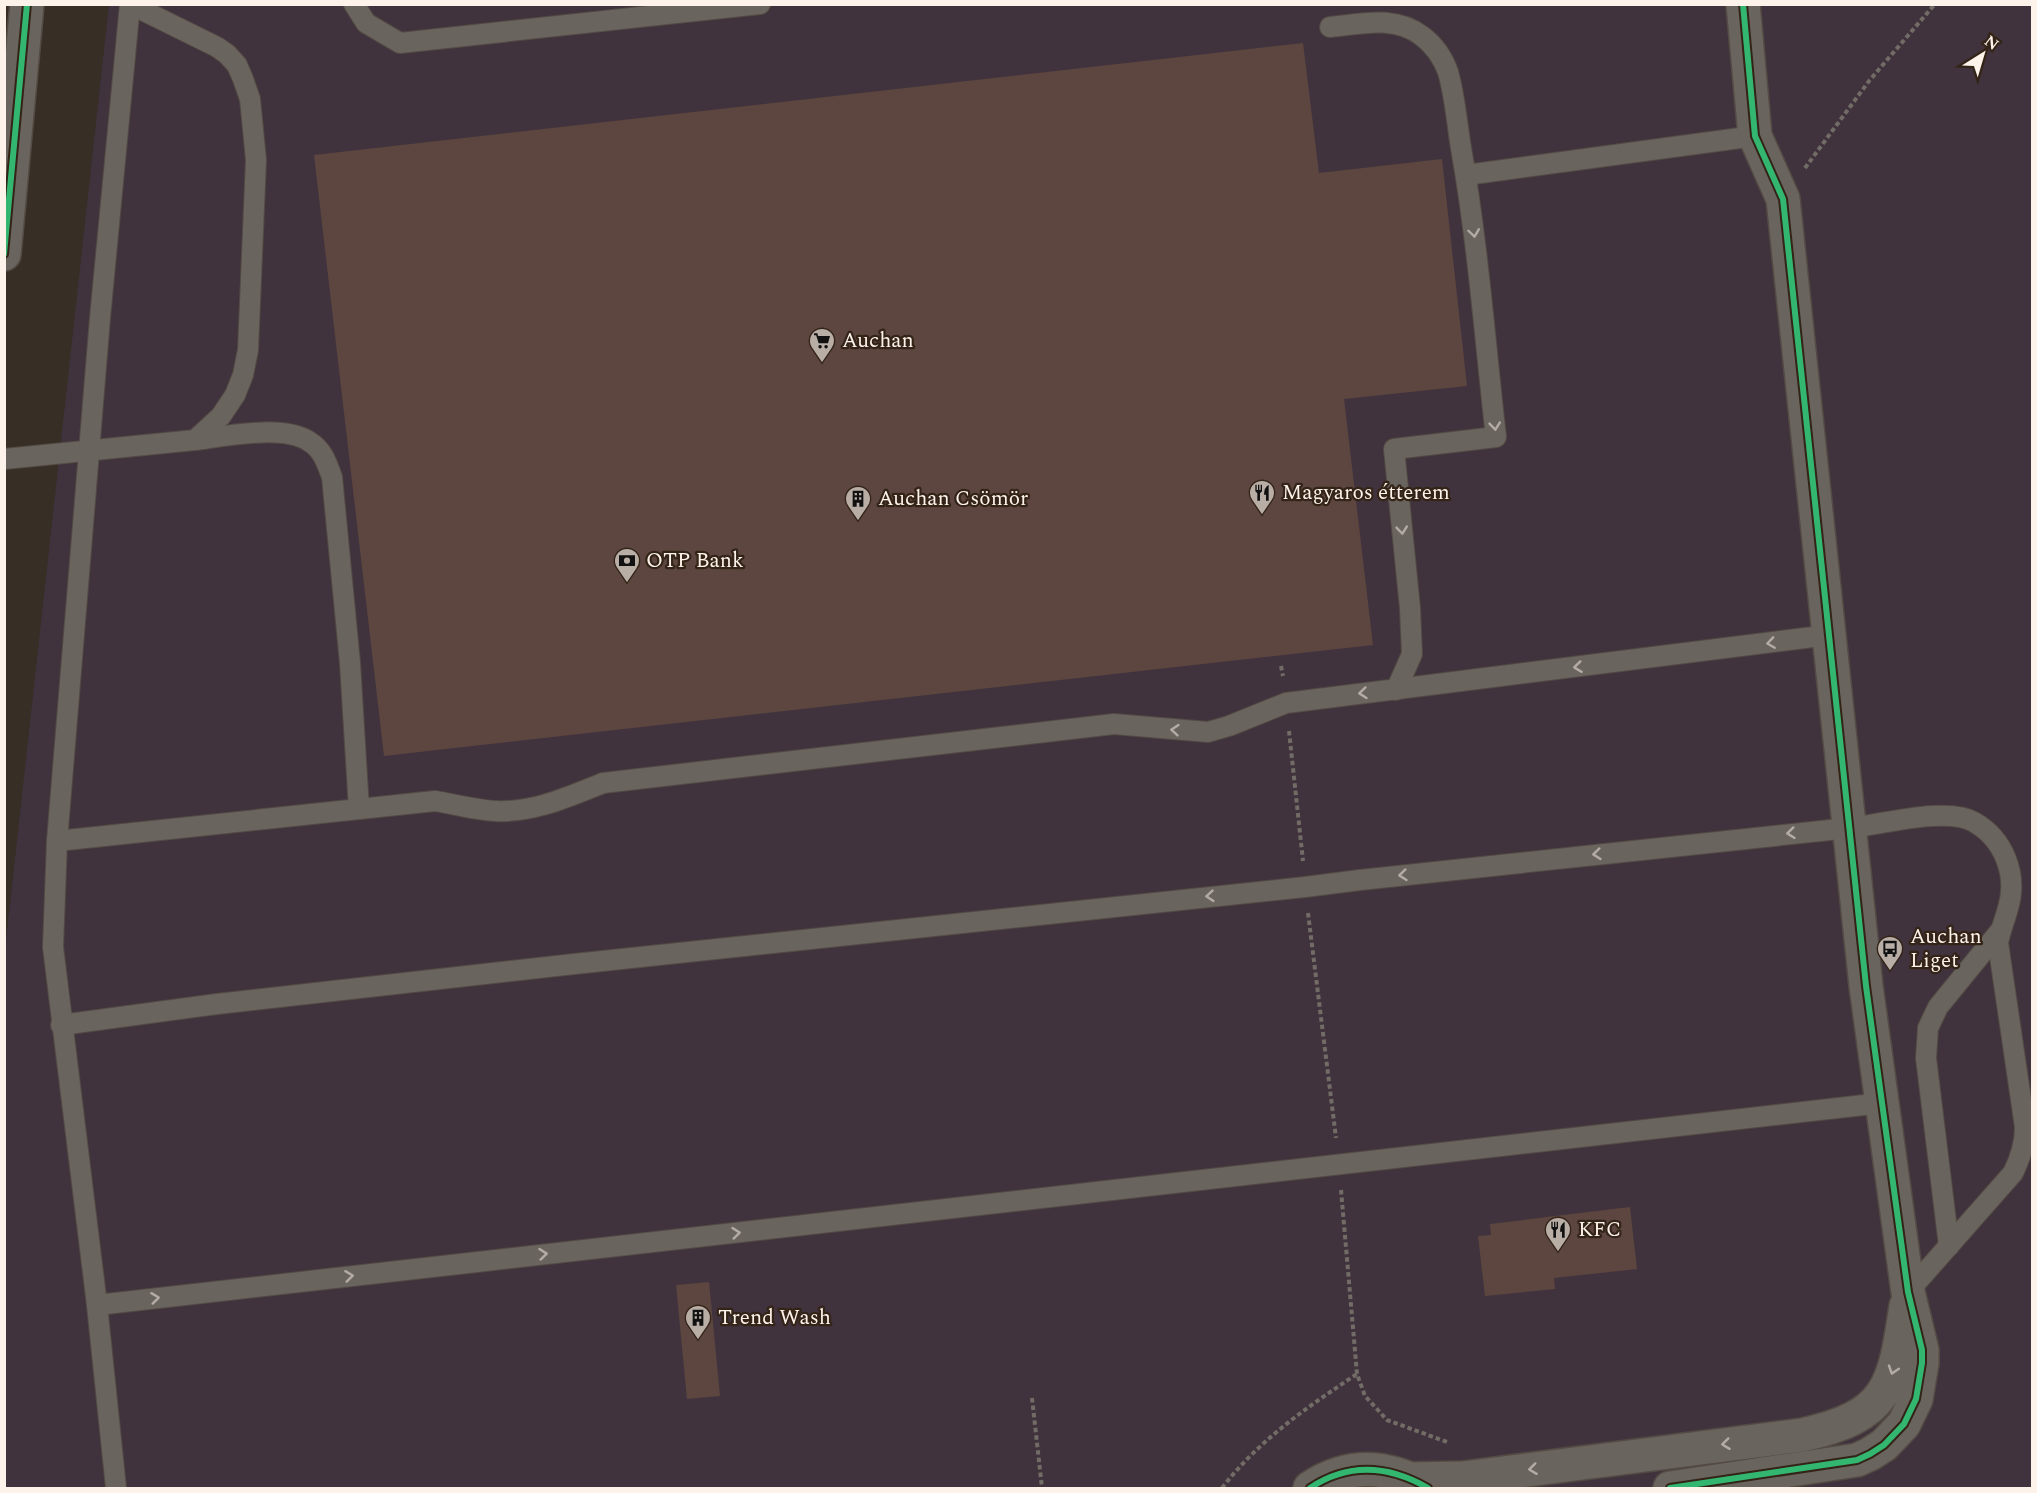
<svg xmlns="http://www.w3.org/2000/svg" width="2037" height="1493" font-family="Spectral,serif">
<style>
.commercial{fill:#41333d}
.building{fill:#5c463f}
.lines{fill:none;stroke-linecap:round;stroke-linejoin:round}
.service-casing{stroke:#534b44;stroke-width:22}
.minor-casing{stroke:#534b44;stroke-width:36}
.path{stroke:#726c67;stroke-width:4;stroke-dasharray:4.5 3;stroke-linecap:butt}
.service{stroke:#6a645e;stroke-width:20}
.minor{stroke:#6a645e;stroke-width:33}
.cycleway-casing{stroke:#332417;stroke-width:10}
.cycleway{stroke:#33b770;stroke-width:6}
.oneway{stroke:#b4aca4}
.labels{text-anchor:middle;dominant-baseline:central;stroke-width:4.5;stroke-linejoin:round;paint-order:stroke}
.poi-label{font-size:21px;fill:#fdf3ea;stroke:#332417;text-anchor:start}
</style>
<rect width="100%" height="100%" fill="#372e26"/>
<polygon class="commercial" points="109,5 2032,5 2032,1488 5,1488 5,950"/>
<g class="building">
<polygon points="1303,43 1319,173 1442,159 1467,386 1344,399 1373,645 384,756 314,155"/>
<polygon points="1630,1207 1637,1269 1554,1278 1555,1289 1485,1296 1478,1236 1491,1235 1490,1224"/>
<polygon points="709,1282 720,1396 687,1399 676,1285"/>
</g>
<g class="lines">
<defs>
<g id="service">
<polyline points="354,4 366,23 400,43 760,4"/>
<path d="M 1330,27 C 1362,24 1395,15 1422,36 C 1434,45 1443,58 1448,72 C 1455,96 1457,124 1461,148 C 1478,244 1485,341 1496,437 L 1394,449 L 1410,608 L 1412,654 L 1396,690"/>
<polyline points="1466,175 1755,136"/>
<path d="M 195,440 C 226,436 284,424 310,442 C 323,450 327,464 332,477 L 350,663 L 359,809"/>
<polyline points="4,459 195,440 221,416 235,395 243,375 248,350 256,160 250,99 243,79 237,65 227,54 217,47 130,4"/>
<path d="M 57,841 L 435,801 C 454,804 475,810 495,811 C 533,813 568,797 603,783 L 1114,724 L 1208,732 L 1229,726 L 1286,703 L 1829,635"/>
<path d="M 61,1025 L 217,1004 L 574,964 L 1305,887 L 1360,880 C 1523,862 1686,846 1849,828 C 1880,825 1948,806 1974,822 C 2004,839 2018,875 2008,908 C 2005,920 2000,931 1998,943 L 2025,1127 C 2025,1144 2021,1157 2013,1173 L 1908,1292"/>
<polyline points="1949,1246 1926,1058 1928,1028 1938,1007 2000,931"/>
<polyline points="97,1305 1882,1103"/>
<polyline points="116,1488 97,1305 53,947 57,841 100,318 130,4"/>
</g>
<g id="minor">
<polyline points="4,254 27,4"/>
<path d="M 1410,1479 L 1463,1478 L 1802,1435 C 1889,1416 1894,1387 1906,1306"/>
<path d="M 1310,1488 C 1349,1462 1388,1465 1428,1488"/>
<polyline points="1670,1488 1857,1460 1870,1454 1884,1445 1904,1424 1916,1399 1922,1363 1922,1350 1908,1292 1866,986 1783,199 1755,136 1743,4"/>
</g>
</defs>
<use href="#service" class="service-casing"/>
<use href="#minor" class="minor-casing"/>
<g class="path">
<polyline points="1805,168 1869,81 1935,4"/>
<polyline points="1281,666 1283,676"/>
<polyline points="1289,731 1303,861"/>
<polyline points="1308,913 1336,1138"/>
<polyline points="1341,1190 1357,1374 1365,1396 1387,1420 1447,1442"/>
<polyline points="1032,1398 1042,1488"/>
<path d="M 1222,1488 C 1258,1441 1307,1407 1357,1374"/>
</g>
<use href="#service" class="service"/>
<use href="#minor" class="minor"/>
<defs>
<g id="cycleway">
<polyline points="4,254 27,4"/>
<path d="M 1310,1488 C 1349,1462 1388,1465 1428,1488"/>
<polyline points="1670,1488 1857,1460 1870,1454 1884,1445 1904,1424 1916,1399 1922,1363 1922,1350 1908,1292 1866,986 1783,199 1755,136 1743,4"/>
</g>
</defs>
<use href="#cycleway" class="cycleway-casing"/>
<use href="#cycleway" class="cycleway"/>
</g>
<defs><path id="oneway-chevron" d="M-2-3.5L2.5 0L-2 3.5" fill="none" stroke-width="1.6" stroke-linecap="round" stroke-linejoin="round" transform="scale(1.5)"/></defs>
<g class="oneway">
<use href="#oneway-chevron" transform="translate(1474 233) rotate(82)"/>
<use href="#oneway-chevron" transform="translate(1495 426) rotate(84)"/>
<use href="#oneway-chevron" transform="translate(1402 530) rotate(84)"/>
<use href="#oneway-chevron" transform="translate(1771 643) rotate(172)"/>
<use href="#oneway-chevron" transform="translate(1578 667) rotate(173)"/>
<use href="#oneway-chevron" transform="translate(1363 693) rotate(174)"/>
<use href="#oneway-chevron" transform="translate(1175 730) rotate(-175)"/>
<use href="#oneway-chevron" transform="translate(1791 833) rotate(174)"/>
<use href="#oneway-chevron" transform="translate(1597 854) rotate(174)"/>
<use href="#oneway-chevron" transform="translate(1403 875) rotate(174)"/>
<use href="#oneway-chevron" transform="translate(1210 896) rotate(175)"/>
<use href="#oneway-chevron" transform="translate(736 1233) rotate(-6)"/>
<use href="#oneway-chevron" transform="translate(543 1254) rotate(-6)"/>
<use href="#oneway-chevron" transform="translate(349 1276) rotate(-7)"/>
<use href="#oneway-chevron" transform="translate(155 1298) rotate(-7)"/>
<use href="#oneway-chevron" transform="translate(1893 1370) rotate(108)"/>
<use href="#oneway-chevron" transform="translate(1726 1444) rotate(173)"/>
<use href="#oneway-chevron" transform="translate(1533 1469) rotate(173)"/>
</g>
<defs>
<symbol id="supermarket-pin" viewBox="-11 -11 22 30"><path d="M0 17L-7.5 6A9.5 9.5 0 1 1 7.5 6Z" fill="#b8aea5" stroke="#332417"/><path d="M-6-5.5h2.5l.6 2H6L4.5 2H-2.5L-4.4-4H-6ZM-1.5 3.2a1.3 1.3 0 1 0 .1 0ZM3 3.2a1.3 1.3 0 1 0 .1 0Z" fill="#111"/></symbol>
<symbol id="restaurant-pin" viewBox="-11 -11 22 30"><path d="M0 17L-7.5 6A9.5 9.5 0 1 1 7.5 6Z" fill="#b8aea5" stroke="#332417"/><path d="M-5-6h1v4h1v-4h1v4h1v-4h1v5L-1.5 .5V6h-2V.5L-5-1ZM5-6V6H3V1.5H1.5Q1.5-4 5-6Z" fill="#111"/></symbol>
<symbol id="building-pin" viewBox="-11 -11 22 30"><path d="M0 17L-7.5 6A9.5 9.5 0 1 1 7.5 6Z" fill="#b8aea5" stroke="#332417"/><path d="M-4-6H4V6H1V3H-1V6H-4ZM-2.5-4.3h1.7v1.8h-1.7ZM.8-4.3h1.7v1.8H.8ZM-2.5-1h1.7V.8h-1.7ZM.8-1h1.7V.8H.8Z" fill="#111"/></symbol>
<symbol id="bank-pin" viewBox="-11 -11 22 30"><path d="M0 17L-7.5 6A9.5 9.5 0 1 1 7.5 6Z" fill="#b8aea5" stroke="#332417"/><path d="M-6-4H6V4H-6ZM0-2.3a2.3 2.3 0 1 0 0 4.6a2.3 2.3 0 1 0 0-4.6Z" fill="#111"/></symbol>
<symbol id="bus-pin" viewBox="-11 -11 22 30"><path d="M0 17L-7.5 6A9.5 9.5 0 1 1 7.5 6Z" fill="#b8aea5" stroke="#332417"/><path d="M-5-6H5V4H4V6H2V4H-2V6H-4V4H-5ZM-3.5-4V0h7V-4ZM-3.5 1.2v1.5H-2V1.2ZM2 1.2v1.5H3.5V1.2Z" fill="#111"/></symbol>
</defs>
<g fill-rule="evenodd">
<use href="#supermarket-pin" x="807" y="326" width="30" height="40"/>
<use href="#restaurant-pin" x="1247" y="478" width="30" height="40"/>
<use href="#building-pin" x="843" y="484" width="30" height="40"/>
<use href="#bank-pin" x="612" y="546" width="30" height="40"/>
<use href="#bus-pin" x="1875" y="934" width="30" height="40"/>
<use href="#restaurant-pin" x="1543" y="1215" width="30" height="40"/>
<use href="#building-pin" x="683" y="1303" width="30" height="40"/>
</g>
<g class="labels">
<g class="poi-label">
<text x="842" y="341">Auchan</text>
<text x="1282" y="493">Magyaros étterem</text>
<text x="878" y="499">Auchan Csömör</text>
<text x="646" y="561">OTP Bank</text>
<text x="1910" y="937">Auchan<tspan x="1910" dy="24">Liget</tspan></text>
<text x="1578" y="1230">KFC</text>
<text x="718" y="1318">Trend Wash</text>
</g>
</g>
<rect width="2037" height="1493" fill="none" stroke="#fdf3ea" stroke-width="12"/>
<g transform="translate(1983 54) rotate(37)" stroke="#332417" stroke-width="4.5" paint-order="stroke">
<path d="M0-4.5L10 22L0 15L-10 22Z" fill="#fdf3ea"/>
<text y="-9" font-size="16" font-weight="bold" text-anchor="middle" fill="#fdf3ea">N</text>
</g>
</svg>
